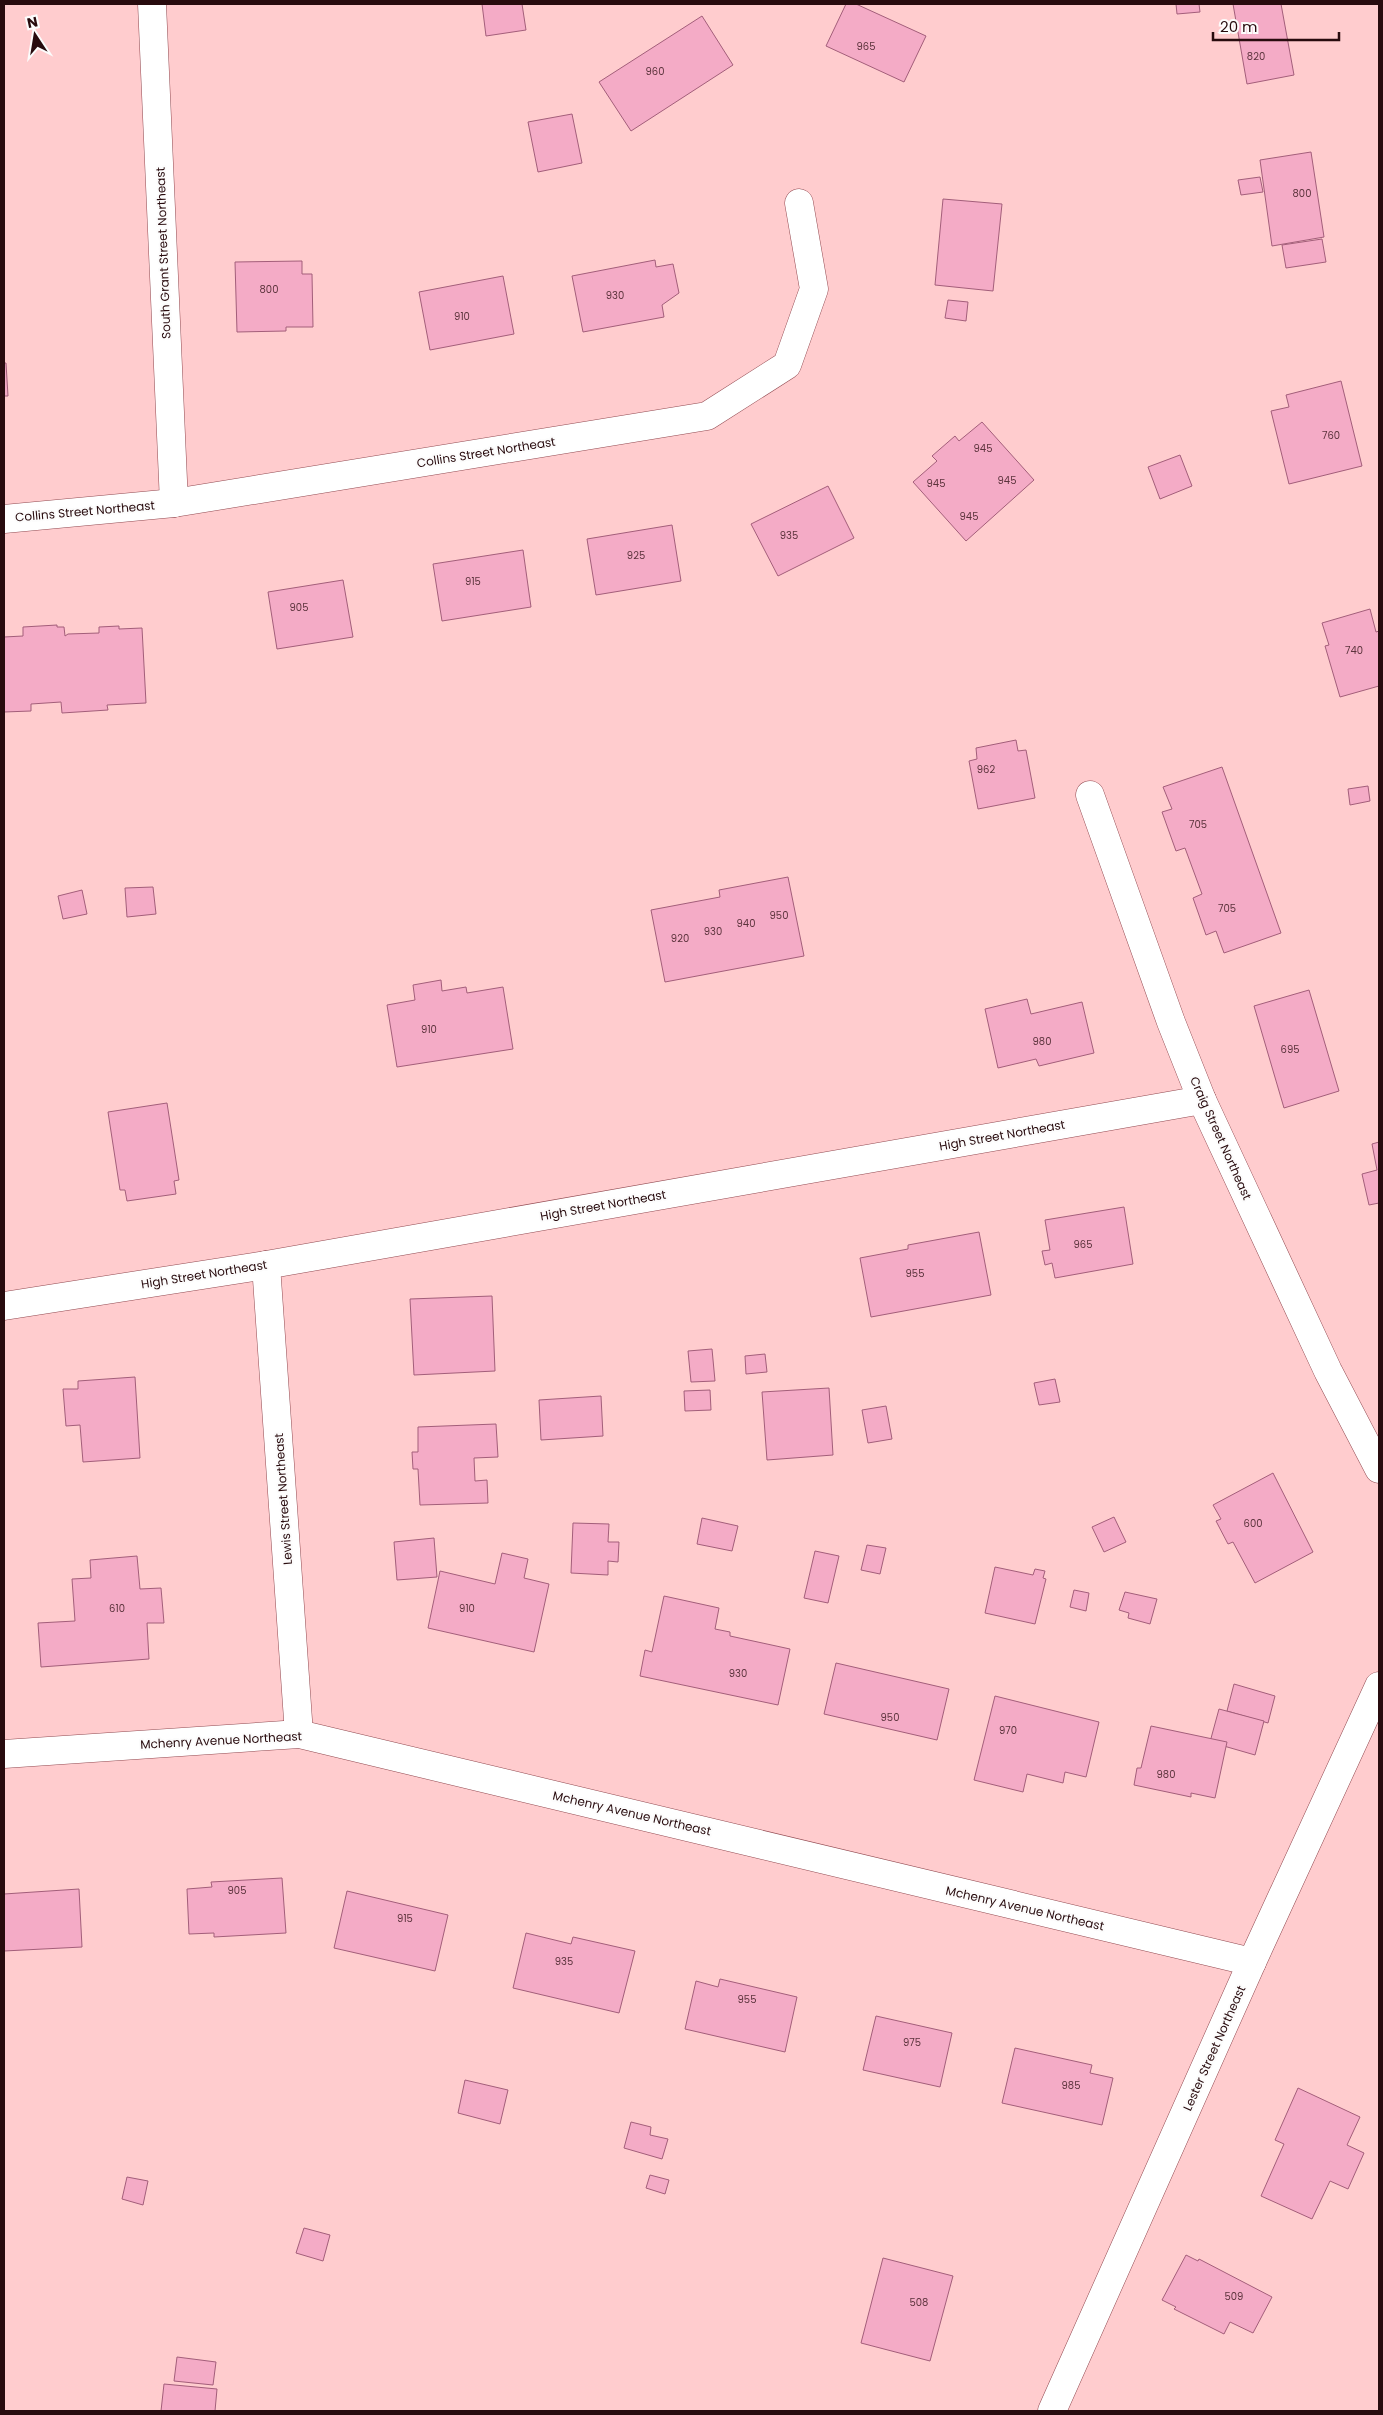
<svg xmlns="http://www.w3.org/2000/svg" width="1383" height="2415" font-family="Poppins,sans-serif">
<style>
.building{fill:#f4abc6;stroke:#a35e7a}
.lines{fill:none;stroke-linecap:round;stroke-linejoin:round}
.minor-casing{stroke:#924a51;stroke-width:29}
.minor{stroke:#fff;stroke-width:28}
.labels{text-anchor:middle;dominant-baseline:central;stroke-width:4;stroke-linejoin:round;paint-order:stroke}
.number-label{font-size:10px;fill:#5b333c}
.street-label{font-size:12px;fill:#280b0e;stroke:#fcfcfc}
</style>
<rect width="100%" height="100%" fill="#ffccce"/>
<g class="building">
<polygon points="482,4 522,4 526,30 486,36"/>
<polygon points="846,4 856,4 926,36 904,82 826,46"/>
<polygon points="1176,4 1199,4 1200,12 1177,14"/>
<polygon points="1233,4 1281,4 1294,75 1247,84"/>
<polygon points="702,16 733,65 631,131 599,82"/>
<polygon points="572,114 582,163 538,172 528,122"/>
<polygon points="1311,152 1324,237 1272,246 1260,160"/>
<polygon points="1260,177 1263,192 1241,195 1238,180"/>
<polygon points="943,199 1002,204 993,291 935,285"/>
<polygon points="1322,239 1326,262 1286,268 1282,245"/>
<polygon points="655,260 656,267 673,264 679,293 662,305 664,317 583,332 572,276"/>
<polygon points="302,261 302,274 312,274 313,327 286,327 286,331 237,332 235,262"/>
<polygon points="503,276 514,334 430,350 419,292"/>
<polygon points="948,300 968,302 966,321 945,318"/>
<polygon points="4,363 6,363 8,396 4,396"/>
<polygon points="1341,381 1362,466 1289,484 1271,411 1289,407 1286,395"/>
<polygon points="982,422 1034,480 966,541 913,482 937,461 932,456 955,436 959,441"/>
<polygon points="1180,455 1192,486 1160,499 1148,467"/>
<polygon points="828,486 854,538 778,576 751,524"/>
<polygon points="672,525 681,581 596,595 587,539"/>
<polygon points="523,550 531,607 442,621 433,564"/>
<polygon points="343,580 353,637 277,649 268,592"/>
<polygon points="1370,609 1376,632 1379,631 1379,686 1340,697 1325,646 1329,645 1322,623"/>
<polygon points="57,625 57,627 64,627 65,636 68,634 99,633 99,627 119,626 119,629 142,628 146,703 107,705 108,710 62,713 61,702 31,704 31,711 4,712 4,637 23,636 23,627"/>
<polygon points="1016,740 1018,751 1026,750 1035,798 978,809 969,761 977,759 976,748"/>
<polygon points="1222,767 1281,933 1224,953 1216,931 1206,935 1193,898 1202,894 1185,848 1176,851 1162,812 1172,809 1163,787"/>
<polygon points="1368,786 1370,801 1350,805 1348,789"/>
<polygon points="788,877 804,956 665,982 651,910 720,897 719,890"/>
<polygon points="153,887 156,914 127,917 125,888"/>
<polygon points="82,890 87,914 63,919 58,896"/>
<polygon points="441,980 442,991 466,987 467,993 503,987 513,1049 397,1067 387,1005 415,1000 413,985"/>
<polygon points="1309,990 1339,1091 1284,1108 1254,1006"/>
<polygon points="1027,999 1031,1014 1082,1002 1094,1053 1039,1066 1036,1059 998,1068 985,1009"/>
<polygon points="167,1103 179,1180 174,1181 176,1194 127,1201 125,1190 120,1190 108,1112"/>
<polygon points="1379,1142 1379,1203 1369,1205 1362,1174 1377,1170 1372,1144"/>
<polygon points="1124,1207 1133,1264 1055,1278 1052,1263 1045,1265 1042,1251 1050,1250 1045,1220"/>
<polygon points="979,1232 991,1295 871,1317 860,1258 908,1249 908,1245"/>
<polygon points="492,1296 495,1371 414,1375 410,1299"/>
<polygon points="712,1349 715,1381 691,1382 688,1351"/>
<polygon points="765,1354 767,1372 746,1374 745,1356"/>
<polygon points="135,1377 140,1458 83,1462 80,1425 66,1426 63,1389 78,1389 78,1381"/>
<polygon points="1055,1379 1060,1402 1039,1405 1034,1383"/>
<polygon points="829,1388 833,1455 767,1460 762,1392"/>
<polygon points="710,1390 711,1410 685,1411 684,1391"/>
<polygon points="601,1396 603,1436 541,1440 539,1400"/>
<polygon points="886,1406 892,1439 868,1443 862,1410"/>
<polygon points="496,1424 498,1457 474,1458 475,1481 487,1480 488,1503 420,1505 418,1469 413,1469 412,1452 418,1452 418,1427"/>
<polygon points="1273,1473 1313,1552 1255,1583 1233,1542 1228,1544 1216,1521 1221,1519 1213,1505"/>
<polygon points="1114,1517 1126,1542 1104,1552 1092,1527"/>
<polygon points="702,1518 738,1526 732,1551 697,1544"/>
<polygon points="573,1523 609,1524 608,1542 619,1542 618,1562 608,1561 608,1575 571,1573"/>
<polygon points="434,1538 437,1577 397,1580 394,1542"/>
<polygon points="867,1545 886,1548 880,1574 861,1570"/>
<polygon points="815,1551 839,1556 828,1603 804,1598"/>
<polygon points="502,1553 528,1559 524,1578 549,1584 534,1652 428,1628 440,1571 495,1584"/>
<polygon points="137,1556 140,1589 161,1588 164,1623 147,1623 149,1659 41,1667 38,1623 75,1621 72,1579 91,1578 90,1560"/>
<polygon points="995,1567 1033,1575 1035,1569 1045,1571 1043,1578 1046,1579 1035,1624 985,1613"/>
<polygon points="1074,1590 1089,1593 1086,1611 1070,1607"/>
<polygon points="1125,1592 1157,1599 1150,1624 1128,1618 1129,1613 1119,1610"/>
<polygon points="664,1596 719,1608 715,1629 730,1632 730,1636 790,1649 778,1705 640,1676 645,1650 652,1652"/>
<polygon points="836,1663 949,1689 937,1740 824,1714"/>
<polygon points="1234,1684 1275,1696 1268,1723 1227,1711"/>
<polygon points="995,1696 1099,1722 1086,1777 1065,1772 1063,1783 1027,1774 1023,1792 974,1780"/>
<polygon points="1219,1709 1264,1721 1255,1755 1210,1742"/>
<polygon points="1151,1726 1227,1742 1215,1798 1191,1793 1191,1797 1134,1785 1137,1768 1141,1768"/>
<polygon points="282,1878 286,1933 214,1937 214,1933 189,1934 187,1889 212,1887 211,1882"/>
<polygon points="79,1889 82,1947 4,1951 4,1894"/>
<polygon points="347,1891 448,1915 435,1971 334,1948"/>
<polygon points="526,1933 571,1944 573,1937 635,1951 619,2013 513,1988"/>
<polygon points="720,1979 797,1997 785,2052 685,2029 696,1981 718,1987"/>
<polygon points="876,2016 952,2033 940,2087 863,2070"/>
<polygon points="1015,2048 1092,2065 1090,2073 1113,2078 1102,2125 1002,2103"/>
<polygon points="465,2080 508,2090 500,2124 458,2113"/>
<polygon points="1298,2088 1360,2117 1347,2145 1364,2153 1348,2189 1330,2181 1312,2219 1261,2196 1284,2144 1275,2140"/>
<polygon points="631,2122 651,2127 650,2135 668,2139 662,2159 624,2148"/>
<polygon points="650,2175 669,2180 665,2194 646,2188"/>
<polygon points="127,2177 148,2181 143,2205 122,2199"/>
<polygon points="304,2228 330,2235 323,2261 296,2253"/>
<polygon points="1186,2255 1198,2261 1199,2259 1272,2297 1253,2333 1230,2322 1224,2334 1174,2309 1176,2307 1162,2300"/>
<polygon points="883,2258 953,2276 930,2361 861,2343"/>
<polygon points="177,2357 216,2362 213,2385 174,2381"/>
<polygon points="164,2384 217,2389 215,2411 161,2411"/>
</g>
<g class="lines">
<defs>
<g id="minor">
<polyline points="152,4 174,503"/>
<polyline points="4,519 174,503 707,416 787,365 814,289 799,203"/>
<polyline points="1090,795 1171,1022 1202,1100 1328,1371 1379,1469"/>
<polyline points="266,1265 299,1734"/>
<polyline points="4,1306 266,1265 1202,1100"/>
<polyline points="4,1754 299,1734 1252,1962"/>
<polyline points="1052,2411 1252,1962 1379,1686"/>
</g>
</defs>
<use href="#minor" class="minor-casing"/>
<use href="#minor" class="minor"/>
</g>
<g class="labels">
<g class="number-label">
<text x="866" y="46">965</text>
<text x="1256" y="56">820</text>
<text x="655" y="71">960</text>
<text x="1302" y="193">800</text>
<text x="269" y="289">800</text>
<text x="615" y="295">930</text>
<text x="462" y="316">910</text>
<text x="1331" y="435">760</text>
<text x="983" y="448">945</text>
<text x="1007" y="480">945</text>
<text x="936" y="483">945</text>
<text x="969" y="516">945</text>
<text x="789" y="535">935</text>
<text x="636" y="555">925</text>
<text x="473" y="581">915</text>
<text x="299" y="607">905</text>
<text x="1354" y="650">740</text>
<text x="986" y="769">962</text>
<text x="1198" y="824">705</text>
<text x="1227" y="908">705</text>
<text x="779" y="915">950</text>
<text x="746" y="923">940</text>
<text x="713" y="931">930</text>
<text x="680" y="938">920</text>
<text x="429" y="1029">910</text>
<text x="1042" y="1041">980</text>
<text x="1290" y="1049">695</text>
<text x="1083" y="1244">965</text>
<text x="915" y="1273">955</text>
<text x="1253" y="1523">600</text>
<text x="117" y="1608">610</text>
<text x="467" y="1608">910</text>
<text x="738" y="1673">930</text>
<text x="890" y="1717">950</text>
<text x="1008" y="1730">970</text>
<text x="1166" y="1774">980</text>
<text x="237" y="1890">905</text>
<text x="405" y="1918">915</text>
<text x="564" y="1961">935</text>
<text x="747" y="1999">955</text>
<text x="912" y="2042">975</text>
<text x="1071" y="2085">985</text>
<text x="1234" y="2296">509</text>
<text x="919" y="2302">508</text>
</g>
<g class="street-label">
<text transform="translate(163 253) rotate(-92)">South Grant Street Northeast</text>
<text transform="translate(486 452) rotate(-9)">Collins Street Northeast</text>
<text transform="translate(85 511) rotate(-5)">Collins Street Northeast</text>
<text transform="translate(1002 1135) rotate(-10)">High Street Northeast</text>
<text transform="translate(1221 1138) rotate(66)">Craig Street Northeast</text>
<text transform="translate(603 1205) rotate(-10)">High Street Northeast</text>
<text transform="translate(204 1274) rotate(-9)">High Street Northeast</text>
<text transform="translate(283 1499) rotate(-94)">Lewis Street Northeast</text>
<text transform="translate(221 1740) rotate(-3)">Mchenry Avenue Northeast</text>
<text transform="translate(632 1813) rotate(13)">Mchenry Avenue Northeast</text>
<text transform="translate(1025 1908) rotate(13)">Mchenry Avenue Northeast</text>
<text transform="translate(1214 2048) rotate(-66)">Lester Street Northeast</text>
</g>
</g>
<rect width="1383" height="2415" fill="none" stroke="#280b0e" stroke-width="10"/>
<g transform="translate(35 35) rotate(348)" stroke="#fcfcfc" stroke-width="4" paint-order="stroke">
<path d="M0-4L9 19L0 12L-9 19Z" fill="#280b0e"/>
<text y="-8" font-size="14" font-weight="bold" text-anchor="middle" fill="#280b0e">N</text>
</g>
<path d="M1213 32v8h126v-8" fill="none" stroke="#280b0e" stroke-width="2.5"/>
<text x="1220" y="32" font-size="15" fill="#280b0e" stroke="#fcfcfc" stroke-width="4" paint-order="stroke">20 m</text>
</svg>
